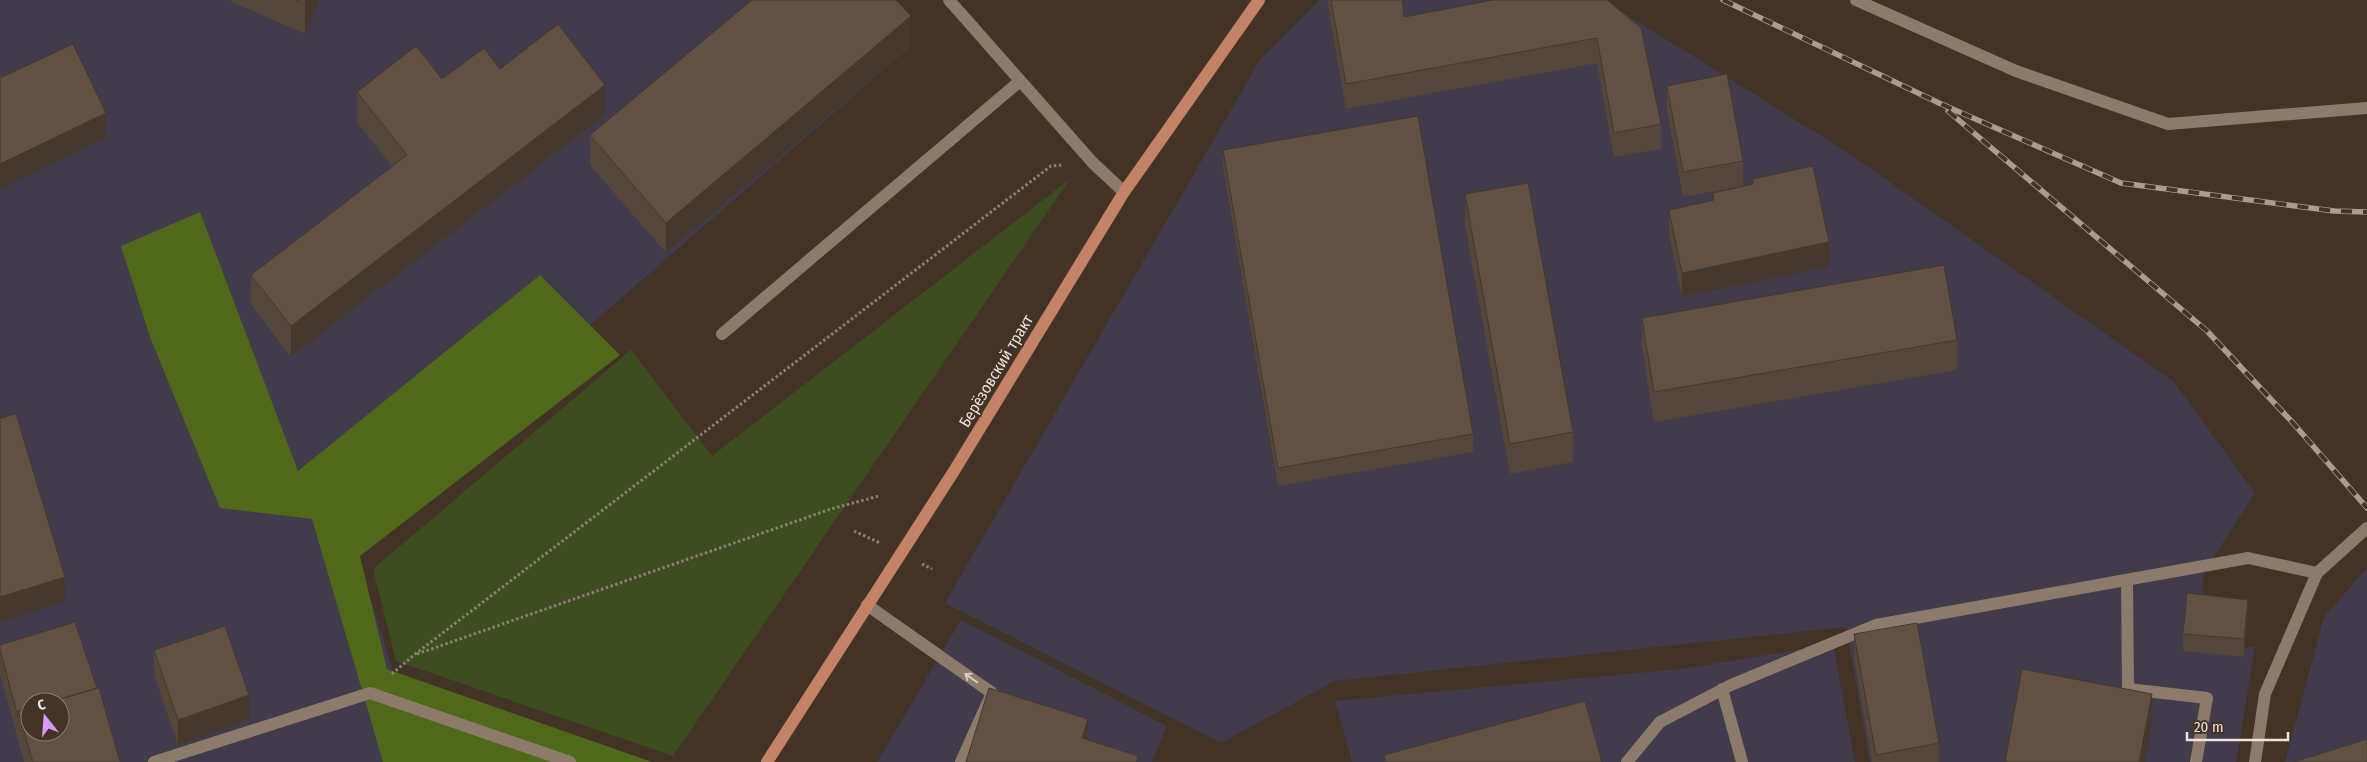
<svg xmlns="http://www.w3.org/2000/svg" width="2367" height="762" font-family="'Fira Sans Condensed',sans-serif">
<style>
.industrial{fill:#413b4c;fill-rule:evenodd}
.green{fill:#3d4d20}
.forest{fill:#4f6819}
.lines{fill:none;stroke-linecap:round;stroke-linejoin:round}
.path{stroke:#8b7e72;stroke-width:3;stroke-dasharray:2.5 2.5;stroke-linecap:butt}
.minor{stroke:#8c7a6b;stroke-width:12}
.major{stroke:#c48266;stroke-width:12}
.rail-casing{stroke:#a99d92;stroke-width:5.5}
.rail{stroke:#423326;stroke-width:4;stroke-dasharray:11;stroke-linecap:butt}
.wall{fill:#54463a}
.shaded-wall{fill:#45392f}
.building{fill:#625143;stroke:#45392f}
.oneway{stroke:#dacfc5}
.labels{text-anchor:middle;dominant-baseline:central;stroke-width:4;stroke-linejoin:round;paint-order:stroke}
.street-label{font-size:16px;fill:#eee4db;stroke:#423326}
</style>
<rect width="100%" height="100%" fill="#423326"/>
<g class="industrial">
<path d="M 0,0 L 896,0 L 882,15 L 911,46 L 350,534 L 422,762 L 0,762 ZM 30,702 L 60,702 L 60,732 L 30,732 Z"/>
<polygon points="1319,0 1603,0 1850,154 2174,382 2255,493 2204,572 2197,649 2255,647 2236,762 1870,762 1846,627 1335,681 1221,743 945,603 1260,60"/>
<polygon points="2367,568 2367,762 2285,762 2324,617"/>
<polygon points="961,620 1167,726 1152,762 877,762"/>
<polygon points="1833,644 1855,762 1352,762 1335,701 1681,669"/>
</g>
<polygon class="green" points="1070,179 673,756 396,661 373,569 631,350 712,456"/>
<polygon class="forest" points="200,212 298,471 540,275 620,355 360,556 387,669 652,762 383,762 312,519 220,508 150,337 121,246"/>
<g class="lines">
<g class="path">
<polyline points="854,531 880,543"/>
<polyline points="922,564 932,569"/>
<polyline points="417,654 831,509 879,496"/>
<polyline points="392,674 414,655 1051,166 1062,165"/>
</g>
<g class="minor">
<polyline points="949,0 1093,163 1124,192"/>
<polyline points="1856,0 2016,71 2168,124 2367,108"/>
<polyline points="722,334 1020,81"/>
<polyline points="2127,580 2128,689 2207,698 2196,762"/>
<polyline points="867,605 992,693 961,762"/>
<polyline points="1722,689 1742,762"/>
<polyline points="154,762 370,693 570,762"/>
<polyline points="1627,762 1660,722 1731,685 1876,625 2248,558 2317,573"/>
<polyline points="2255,762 2265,694 2317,573 2367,528"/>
</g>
<polyline class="major" points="767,762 954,471 1124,192 1259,0"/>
<defs>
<g id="rail">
<polyline points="1723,0 1939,103 2121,183 2334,211 2367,212"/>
<polyline points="1948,111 2207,331 2293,423 2367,508"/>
</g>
</defs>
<use href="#rail" class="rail-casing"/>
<use href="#rail" class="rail"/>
</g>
<g class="wall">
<polygon points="228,0 320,0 305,34"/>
<polygon points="896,0 911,46 666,253 590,165 590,135"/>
<polygon points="1327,0 1402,0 1404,17 1607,0 1661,124 1661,149 1614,157 1597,63 1346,109"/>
<polygon points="500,69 605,115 291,357 251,305 251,275 392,167 357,122 357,92 442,79"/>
<polygon points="1667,86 1743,161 1743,186 1683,197 1667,110"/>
<polygon points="1223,150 1473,434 1473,452 1278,486 1223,168"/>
<polygon points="1753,179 1829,267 1682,297 1669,235 1669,210 1713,200 1713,193 1753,184"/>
<polygon points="1465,194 1573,432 1573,462 1510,474 1465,225"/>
<polygon points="1642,318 1957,340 1957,370 1654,422 1642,348"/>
<polygon points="2248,617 2244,657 2183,651 2183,634"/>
<polygon points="1854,634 1939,743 1939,762 1872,762 1854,659"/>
<polygon points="0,645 120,762 24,762 0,674"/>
<polygon points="154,650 249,720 178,745 154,675"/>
</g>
<g class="shaded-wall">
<polygon points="306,0 320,0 305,34 305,4"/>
<polygon points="911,16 911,46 666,253 666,223"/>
<polygon points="605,85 605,115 291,357 291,326"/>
<polygon points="106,113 106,138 0,189 0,164"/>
<polygon points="1829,242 1829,267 1682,297 1682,273"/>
<polygon points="65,577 65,602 0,622 0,597"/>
<polygon points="2248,600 2248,617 2244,657 2244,639"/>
<polygon points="2152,694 2152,724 2145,762 2139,762"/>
<polygon points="249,695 249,720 178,745 178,720"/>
<polygon points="1088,719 1088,737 1082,756 1082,738"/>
</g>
<g class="building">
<polygon points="296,0 306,0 305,4"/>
<polygon points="752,0 896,0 911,16 666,223 590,135"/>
<polygon points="1331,0 1402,0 1404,17 1493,0 1607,0 1641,28 1661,124 1614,133 1597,38 1346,84"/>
<polygon points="558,24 605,85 291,326 251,275 407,155 357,92 416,46 442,79 484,48 500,69"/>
<polygon points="73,44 106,113 0,164 0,78"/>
<polygon points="1727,74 1743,161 1683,172 1667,86"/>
<polygon points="1418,116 1473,434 1278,468 1223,150"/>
<polygon points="1813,166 1829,242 1682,273 1669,210 1714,200 1713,193 1753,184 1753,179"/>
<polygon points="1528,183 1573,432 1510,444 1465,194"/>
<polygon points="1944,265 1957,340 1654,392 1642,318"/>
<polygon points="16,414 65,577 0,597 0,418"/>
<polygon points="2187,593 2248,600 2244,639 2183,634"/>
<polygon points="75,622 97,688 50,702 30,702 30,708 18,711 18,717 0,649 0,645"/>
<polygon points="1917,623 1939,743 1876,755 1854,634"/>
<polygon points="225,626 249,695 178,720 154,650"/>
<polygon points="2022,669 2152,694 2139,762 2005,762"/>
<polygon points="99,688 120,762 33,762 18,711 30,708 30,732 60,732 60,702 50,702"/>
<polygon points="989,688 1088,719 1082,738 1138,756 1136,762 966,762"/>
<polygon points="1585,701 1602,762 1386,762 1384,755"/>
<polygon points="2367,739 2367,762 2294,762"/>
</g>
<defs><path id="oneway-shaft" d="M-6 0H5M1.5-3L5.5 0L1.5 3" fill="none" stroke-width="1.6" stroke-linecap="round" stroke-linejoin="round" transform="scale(1.25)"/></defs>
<use class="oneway" href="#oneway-shaft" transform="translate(971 678) rotate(-145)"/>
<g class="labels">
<g class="street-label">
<text transform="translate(996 371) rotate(-59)">Берёзовский тракт</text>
</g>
</g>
<g transform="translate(45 717) rotate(343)"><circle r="24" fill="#423326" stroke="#877a6e"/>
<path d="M0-4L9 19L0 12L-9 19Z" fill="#d69bf9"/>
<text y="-8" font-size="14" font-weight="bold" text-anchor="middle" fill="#eee4db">С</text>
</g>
<path d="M2187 732v8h101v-8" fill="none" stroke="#eee4db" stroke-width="2.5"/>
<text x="2194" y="732" font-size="15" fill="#eee4db" stroke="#423326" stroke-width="4" paint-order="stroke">20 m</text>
</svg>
